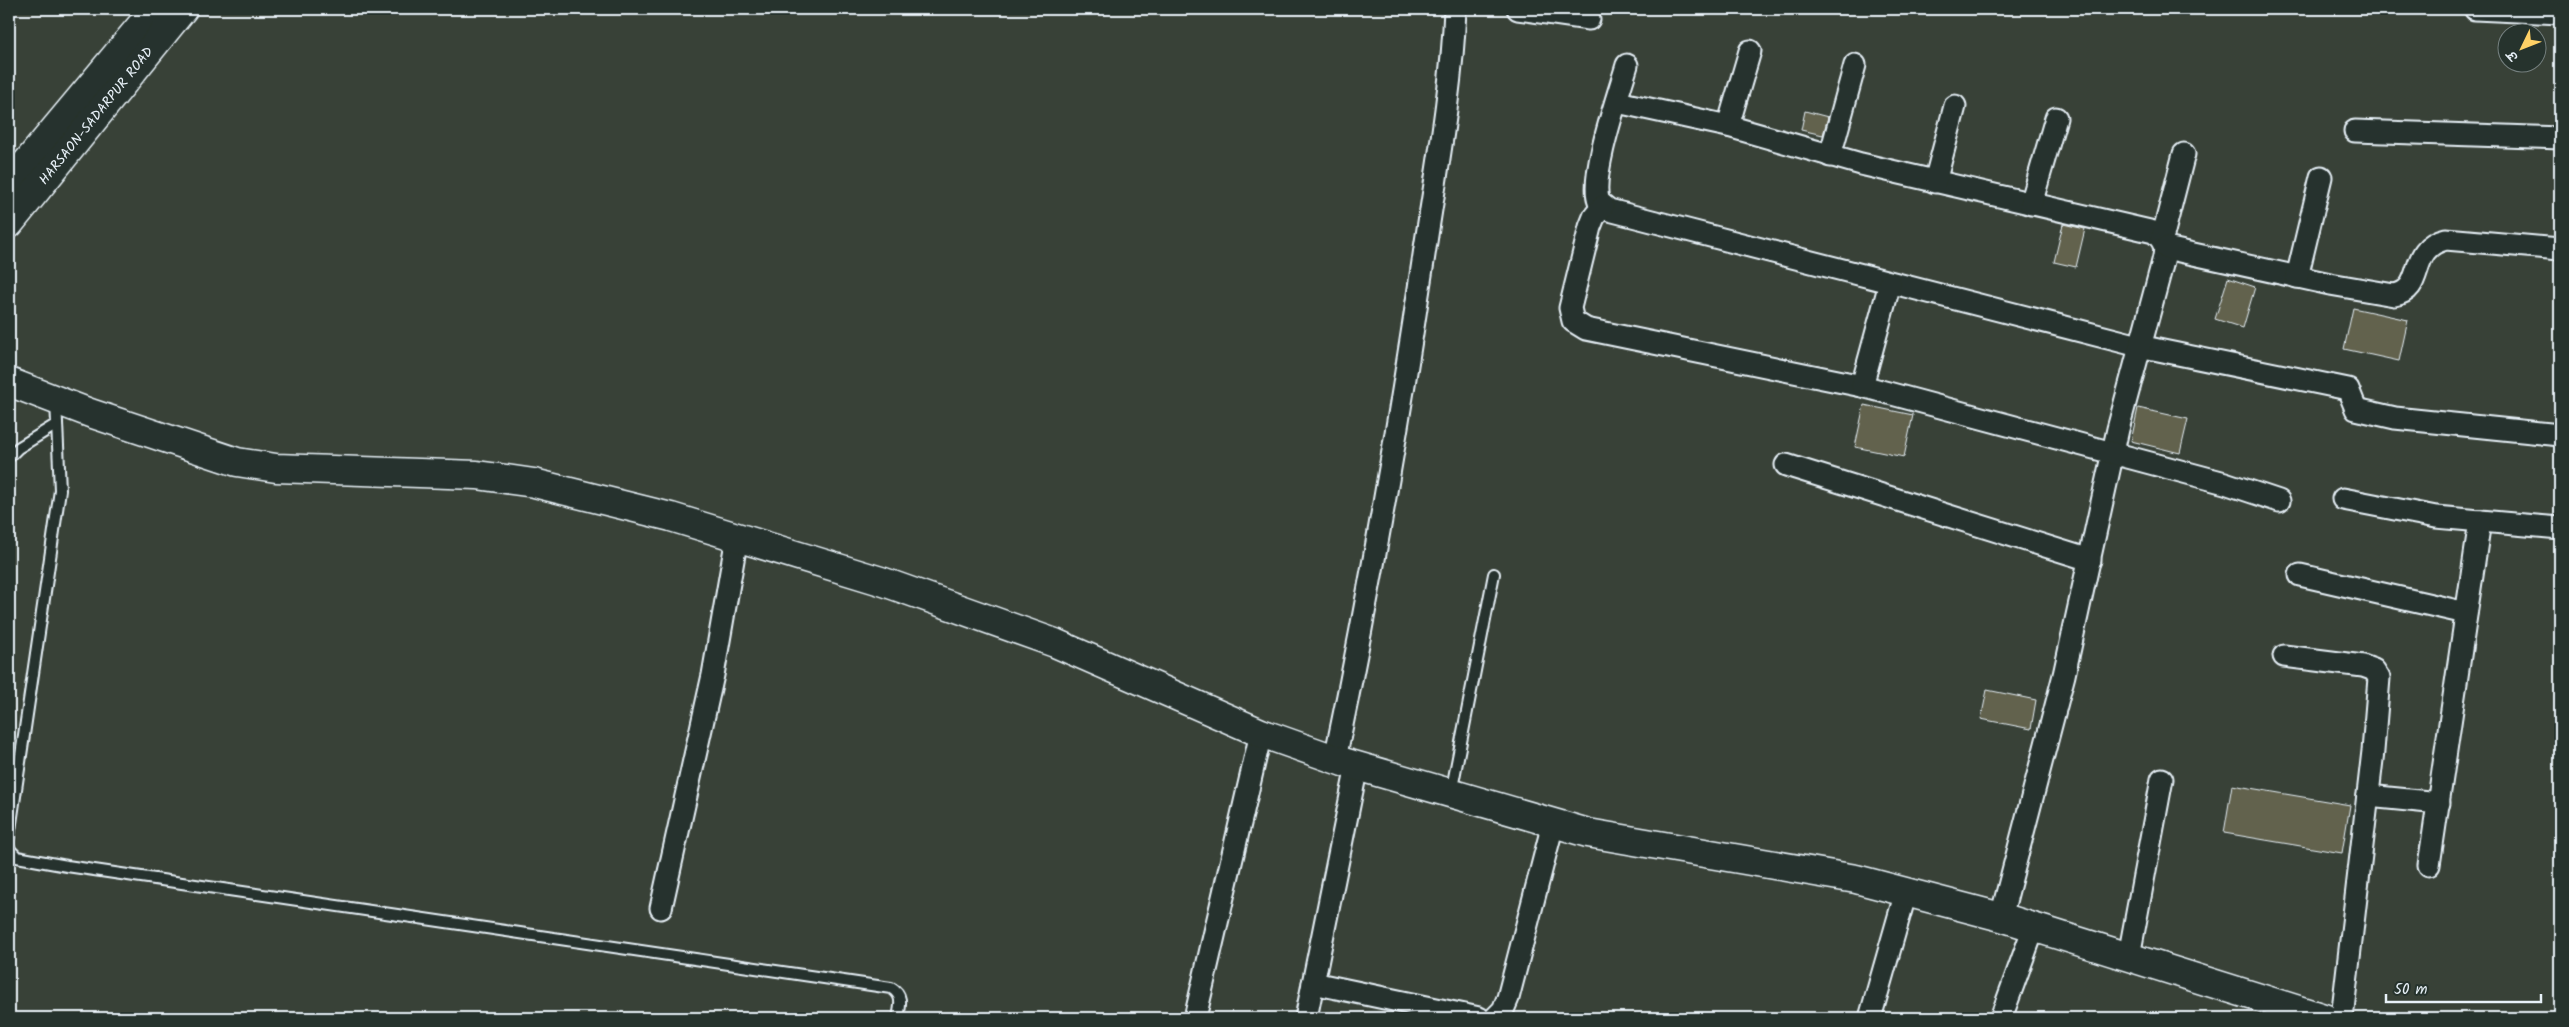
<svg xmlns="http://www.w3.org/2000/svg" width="2569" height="1027" font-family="Kalam,'Playpen Sans Deva',sans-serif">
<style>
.building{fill:#62624d;stroke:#e8f1f8}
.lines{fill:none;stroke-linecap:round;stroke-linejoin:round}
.lane-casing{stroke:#e8f1f8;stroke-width:14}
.street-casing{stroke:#e8f1f8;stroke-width:25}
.secondary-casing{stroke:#e8f1f8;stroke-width:31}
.path{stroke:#e8f1f8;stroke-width:3;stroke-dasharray:1 4;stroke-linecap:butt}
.lane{stroke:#26332d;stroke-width:10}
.street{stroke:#26332d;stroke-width:21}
.secondary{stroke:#26332d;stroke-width:28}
.labels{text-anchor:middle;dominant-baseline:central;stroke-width:4;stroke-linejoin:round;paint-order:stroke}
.street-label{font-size:14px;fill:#e8f1f8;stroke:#26332d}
</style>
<rect width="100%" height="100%" fill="#384137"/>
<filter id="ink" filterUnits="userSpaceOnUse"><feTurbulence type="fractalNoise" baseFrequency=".02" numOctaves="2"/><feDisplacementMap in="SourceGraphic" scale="10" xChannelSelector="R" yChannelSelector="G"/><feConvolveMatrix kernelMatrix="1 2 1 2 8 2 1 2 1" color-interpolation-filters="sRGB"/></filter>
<g filter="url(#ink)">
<g class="building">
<polygon points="1805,111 1828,117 1823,135 1801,130"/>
<polygon points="2063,224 2085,229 2076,267 2054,262"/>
<polygon points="2228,278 2255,287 2243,328 2215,319"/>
<polygon points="2353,308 2408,320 2399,361 2344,349"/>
<polygon points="1864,405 1913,415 1904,457 1855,447"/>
<polygon points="2138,408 2188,419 2180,453 2131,441"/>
<polygon points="1987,690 2036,700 2031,729 1981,719"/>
<polygon points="2232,785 2350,805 2342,853 2224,833"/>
</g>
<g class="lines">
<defs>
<g id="lane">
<polyline points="9,457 18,448 57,424"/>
<polyline points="1451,793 1494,574"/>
<polyline points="9,837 60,490 56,401"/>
<path d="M 9,849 L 17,857 L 67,866 L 891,988 C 904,995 900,1006 898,1018"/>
</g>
<g id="street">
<polyline points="1518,9 1589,19"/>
<polyline points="2475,9 2560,13"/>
<path d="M 1627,65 C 1619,93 1589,177 1599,202 L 1609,210 L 2139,346 L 2348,389 L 2356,409 L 2395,418 L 2560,435"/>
<path d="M 1617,102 L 1728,126 L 1861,164 L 2154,232 C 2167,243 2166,250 2162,265 L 2118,429 L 2064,675 L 2001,917"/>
<polyline points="1728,126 1750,51"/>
<polyline points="2355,131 2560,138"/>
<polyline points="1830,156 1855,65"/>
<polyline points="1935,182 1955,106"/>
<polyline points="2031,204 2056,118"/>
<polyline points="1603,206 1594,217 1590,227 1570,308 1573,321 1586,329 1862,386 2225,483 2279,501"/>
<polyline points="2162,239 2184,154"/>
<path d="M 2166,248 L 2330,284 L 2394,295 C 2427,290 2406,248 2446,239 L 2560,249"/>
<polyline points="2297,277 2321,177"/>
<polyline points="1862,386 1890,283"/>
<polyline points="1786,465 2090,560"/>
<polyline points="2343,499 2436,517 2560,528"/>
<polyline points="2300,575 2466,613"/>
<polyline points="2284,656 2363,666 2374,670 2379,678 2373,751 2342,1018"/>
<path d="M 1335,759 C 1370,592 1399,424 1424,255 C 1436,174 1452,91 1455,9"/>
<polyline points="2368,796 2439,803"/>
<polyline points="2429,865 2480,521"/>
<polyline points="661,908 713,675 737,537"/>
<polyline points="2129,956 2162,779"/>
<polyline points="1313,983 1479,1018"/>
<polyline points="1195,1018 1261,733"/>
<polyline points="1306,1018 1357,766"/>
<polyline points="1495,1018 1503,1010 1508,998 1553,824"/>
<polyline points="1870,1018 1906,892"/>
<polyline points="2001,1018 2034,927"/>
</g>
<g id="secondary">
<polyline points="9,184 155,9"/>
<path id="s1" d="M 9,224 L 183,9"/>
<polyline points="9,382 90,413 237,462 276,468 477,475 534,483 671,517 884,582 1055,643 1261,733 1343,762 1588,833 1856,879 2001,917 2324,1018"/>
</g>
</defs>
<use href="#lane" class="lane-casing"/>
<use href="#street" class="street-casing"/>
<use href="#secondary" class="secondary-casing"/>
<polyline class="path" points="9,883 11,869"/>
<use href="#lane" class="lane"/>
<use href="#street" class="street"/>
<use href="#secondary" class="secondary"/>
</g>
</g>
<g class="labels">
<g class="street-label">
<text stroke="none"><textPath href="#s1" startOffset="139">HARSAON-SADARPUR ROAD</textPath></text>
</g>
</g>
<rect width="2569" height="1027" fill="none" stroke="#26332d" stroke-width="30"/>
<rect x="15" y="15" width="2539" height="997" fill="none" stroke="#e8f1f8" stroke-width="2" filter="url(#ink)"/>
<g transform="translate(2522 48) rotate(227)"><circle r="24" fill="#26332d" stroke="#747f7e"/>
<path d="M0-4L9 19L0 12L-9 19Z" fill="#ffd166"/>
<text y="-8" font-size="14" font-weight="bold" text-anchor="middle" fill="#e8f1f8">उ</text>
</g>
<path d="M2386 994v8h155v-8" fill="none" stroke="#e8f1f8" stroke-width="2.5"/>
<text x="2394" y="994" font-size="15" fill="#e8f1f8" stroke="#26332d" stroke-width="4" paint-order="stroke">50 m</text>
</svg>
